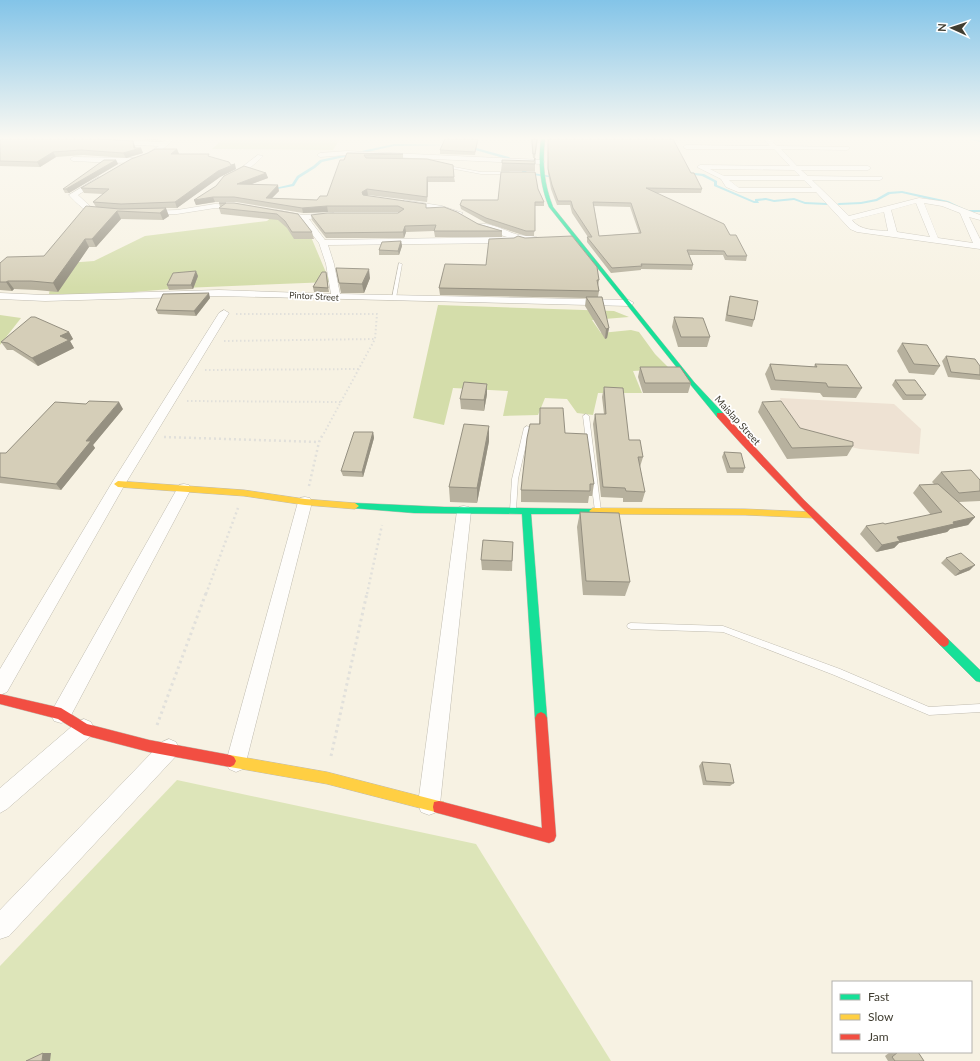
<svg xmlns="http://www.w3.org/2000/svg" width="980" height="1061" font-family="Lato,sans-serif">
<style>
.industrial{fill:#eee2d3}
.green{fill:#dde5b9}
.forest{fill:#d4ddaa}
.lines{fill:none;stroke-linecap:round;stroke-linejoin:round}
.stream{fill:#8ddbe7;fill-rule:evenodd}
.lane-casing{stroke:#c0bcb0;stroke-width:1}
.street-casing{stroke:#c0bcb0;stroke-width:1}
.fast-casing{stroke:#c0bcb0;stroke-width:1}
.slow-casing{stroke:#c0bcb0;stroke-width:1}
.jam-casing{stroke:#c0bcb0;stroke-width:1}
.path-far2{stroke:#e1e0db;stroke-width:2;stroke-dasharray:1.5 2.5;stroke-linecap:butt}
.path-far1{stroke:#e1e0db;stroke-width:2.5;stroke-dasharray:2 3;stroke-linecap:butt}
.path{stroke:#e1e0db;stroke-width:3;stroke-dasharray:2.5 3.5;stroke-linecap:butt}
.lane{fill:#fefdfb;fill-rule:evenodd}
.street{fill:#fefdfb;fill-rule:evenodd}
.fast{fill:#16e098;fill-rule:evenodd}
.slow{fill:#ffcf43;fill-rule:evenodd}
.jam{fill:#f24e42;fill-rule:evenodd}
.wall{fill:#b7b19e;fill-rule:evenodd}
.shaded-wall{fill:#959081}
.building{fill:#d5ceb8;stroke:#959081;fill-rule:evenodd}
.labels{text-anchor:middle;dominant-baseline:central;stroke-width:3.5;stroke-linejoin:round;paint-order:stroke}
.far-street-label{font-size:9px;fill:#403d31;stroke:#fff}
.street-label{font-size:10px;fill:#403d31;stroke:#fff}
</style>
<rect width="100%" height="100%" fill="#f7f2e3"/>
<polygon class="industrial" points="780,398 894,404 921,429 919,454 860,449 795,435"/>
<g class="green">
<polygon points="223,139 340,139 333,150 212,149"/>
<polygon points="177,780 476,844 611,1061 0,1061 0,966"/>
</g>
<g class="forest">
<polygon points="275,214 303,218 330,282 183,288 109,294 49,294 54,264 94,261 145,236 267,221"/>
<polygon points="438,305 614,311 629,317 592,320 601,333 631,330 639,332 655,354 670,369 633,371 642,393 598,393 593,415 577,413 567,399 545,398 538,415 503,416 508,391 453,388 444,425 413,418"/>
<polygon points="0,315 21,318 0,345"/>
</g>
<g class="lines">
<g class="stream">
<polygon points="971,139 980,140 980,142 971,140"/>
<polygon points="394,144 451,145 394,146 322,162 315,168 299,178 294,186 272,190 271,189 292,184 297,176 313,166 320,160"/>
<polygon points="469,146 509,157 527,172 557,177 556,178 525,174 507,159 468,148"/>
<polygon points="687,172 704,174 717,181 717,185 754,201 755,201 755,199 766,198 774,200 794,198 805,202 827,203 829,204 827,205 805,204 794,200 774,202 766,200 758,201 759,203 754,203 714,186 714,182 702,176 686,174"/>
<polygon points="902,191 948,201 967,210 980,210 980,212 967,212 946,203 902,193 890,194 877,201 861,204 839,205 837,204 839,203 861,202 876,199 888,192"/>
</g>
<defs>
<g id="lane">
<polygon points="443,165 481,172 509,172 511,173 509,174 481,174 444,167"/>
<polygon points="399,263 402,264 396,298 394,299 392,298"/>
<polygon points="586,414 589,416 601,511 598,513 595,511 583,416"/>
<polygon points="527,426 530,428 518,479 516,510 513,512 510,510 512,479 524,428"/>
<polygon points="631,623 723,626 840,669 929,707 980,704 980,712 929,715 834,675 723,632 631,629 628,628 627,626 628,624"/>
</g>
<g id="street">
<path d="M 167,139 L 174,139 C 144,171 112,162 73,161 L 70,159 L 73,157 L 136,158 L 146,154 L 159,146 L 114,144 L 111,142 L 114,140 L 163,142 Z"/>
<path d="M 764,139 L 770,139 L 777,146 L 849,147 L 849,149 L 847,150 L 781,149 L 797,166 L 868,166 L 871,168 L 868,170 L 801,170 L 808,176 L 882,177 L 883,178 L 880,180 L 812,180 L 849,216 L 919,198 L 947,202 L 980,215 L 980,220 L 969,217 L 980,239 L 980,249 L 857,232 L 850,229 L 816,192 L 738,192 L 726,187 L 721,179 L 697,167 L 700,165 L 790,166 L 774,149 L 686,149 L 683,147 L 686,145 L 770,146 ZM 710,169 L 794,170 L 800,176 L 724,176 ZM 729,180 L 804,180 L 812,188 L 739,188 ZM 916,203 L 930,237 L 897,232 L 891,210 ZM 924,203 L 942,206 L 960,213 L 973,243 L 938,238 ZM 884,212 L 888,231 C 876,230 860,231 852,220 Z"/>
<polygon points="347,151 542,160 545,162 542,164 347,155 320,157 317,155 320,153"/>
<path d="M 258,155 L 263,156 C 255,164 239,179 227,177 L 227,175 L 238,170 Z"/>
<path d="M 99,177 L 102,179 L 101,180 L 78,195 L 93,209 L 107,210 L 108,212 C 95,222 77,204 69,195 Z"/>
<polygon points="404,200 442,206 463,213 459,215 441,210 407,204 404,204"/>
<polygon points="215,204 240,205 244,207 240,209 215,208 177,214 148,215 144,213 148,211 177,210"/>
<polygon points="276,210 303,215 334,213 334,217 331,217 309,219 325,240 510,237 514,240 510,243 328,245 334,264 340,294 629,300 634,303 629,306 219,296 45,301 0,299 0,293 45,295 219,290 331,294 326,264 319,243 300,219 276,214"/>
<path d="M 479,224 C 491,222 507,232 519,235 C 526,236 535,235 540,239 C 530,248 492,231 479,228 Z"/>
<polygon points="224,310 229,313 124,486 7,692 0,695 0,669 113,481 219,313"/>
<polygon points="184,484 189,485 191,489 68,721 61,723 54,721 51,714 54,707 177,489 179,485"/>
<polygon points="305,497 310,498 312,502 246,762 243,769 236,772 229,769 226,762 298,502 300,498"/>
<polygon points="464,506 469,507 471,511 440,804 437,812 429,815 421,812 418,804 457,511 459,507"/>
<polygon points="84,719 91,722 94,729 91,736 7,809 0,813 0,788 77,722"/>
<polygon points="169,739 176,742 179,749 176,756 9,936 0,939 0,910 162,742"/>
</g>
<g id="fast">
<path d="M 541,139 L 545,139 C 542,163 544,184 553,207 L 694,382 L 723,413 L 723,417 L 717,417 L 690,384 L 549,207 C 540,185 538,163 541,139 Z"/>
<polygon points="355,503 444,507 596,509 597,511 596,513 593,514 531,514 547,718 545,722 541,724 537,722 535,718 522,514 414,513 352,508 351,506 352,504"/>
<polygon points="944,637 948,639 980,670 980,682 976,681 940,645 939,642 940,639"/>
</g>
<g id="slow">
<polygon points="118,481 244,490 305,499 355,503 359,506 355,509 305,505 244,496 118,487 114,484"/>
<polygon points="593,508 745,509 814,512 818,515 814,518 745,515 593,514 589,511"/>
<polygon points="230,755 327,772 439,801 444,802 445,807 444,812 439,813 327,784 230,767 226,765 224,761 226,757"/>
</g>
<g id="jam">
<path d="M 717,413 L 723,413 L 804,500 L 948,639 L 949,642 L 948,645 L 944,647 L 940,645 C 865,570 788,497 717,417 Z"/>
<polygon points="0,694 61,708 87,724 149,740 230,755 234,757 236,761 234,765 230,767 149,752 84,735 58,719 0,704"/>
<polygon points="541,712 545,714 547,718 556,836 554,841 549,843 434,812 433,807 434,802 439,801 542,828 535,718 537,714"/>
</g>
</defs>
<use href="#lane" class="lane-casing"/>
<use href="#street" class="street-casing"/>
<use href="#fast" class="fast-casing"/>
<use href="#slow" class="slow-casing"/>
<use href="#jam" class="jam-casing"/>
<g class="path-far2">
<polyline points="236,314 377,314 375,339 323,435"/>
<polyline points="224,341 375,339"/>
<polyline points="205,370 360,369"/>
<polyline points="187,401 342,402"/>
</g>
<g class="path-far1">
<polyline points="164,437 319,442"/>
<polyline points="309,486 319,442 323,434"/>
<polyline points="206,594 238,508"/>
<polyline points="367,594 382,525"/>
</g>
<g class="path">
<polyline points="157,725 206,593"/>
<polyline points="331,756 367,593"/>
</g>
<use href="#lane" class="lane"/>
<use href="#street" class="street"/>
<use href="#fast" class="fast"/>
<use href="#slow" class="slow"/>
<use href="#jam" class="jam"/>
</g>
<g class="wall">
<polygon points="0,139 135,146 135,148 141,148 143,153 126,158 83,155 56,157 40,167 0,166"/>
<polygon points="128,139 162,139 156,140"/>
<polygon points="478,139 475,155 440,154 440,150"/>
<polygon points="531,139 538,139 535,158 535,171 501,171 502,163 534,161 535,158 533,158"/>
<path d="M 548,139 L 691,173 L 702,189 L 701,193 L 656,193 L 730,235 L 747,256 L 746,261 L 725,260 L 723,255 L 689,255 L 693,265 L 692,270 L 641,269 L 641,270 L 611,273 L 587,242 L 587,237 L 588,237 L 572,213 L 570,205 L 557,205 L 551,189 L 548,173 ZM 594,206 L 630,207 L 639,233 L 599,236 Z"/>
<polygon points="177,149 179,154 210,157 231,165 236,169 220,177 177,208 160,208 169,216 163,220 121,219 96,247 89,247 58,292 36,290 14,289 12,291 0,290 0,263 44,256 96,207 93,202 103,194 84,193 81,188"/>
<polygon points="347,153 403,154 403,159 454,177 455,182 428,182 427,202 368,195 366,196 427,208 502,231 502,237 435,237 434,231 406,232 404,238 326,238 312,220 311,215 398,213 400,212 328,212 303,213 236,202 215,202 196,205 194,200 266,173 268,178 251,184 279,191 272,198 317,200 327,196"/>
<polygon points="116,160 118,164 69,193 65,193 63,189"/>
<polygon points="538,189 544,202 544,206 535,206 534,236 526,236 486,223 461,209 460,205 498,200"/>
<polygon points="219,203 234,203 298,214 312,232 314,239 294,239 287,228 278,220 221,214 219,208 220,207"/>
<polygon points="401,241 402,246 399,255 379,255 379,250"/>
<polygon points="486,265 599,280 598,286 599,291 598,297 609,328 607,338 605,339 585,306 586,298 440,295 439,288"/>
<polygon points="336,268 370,278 364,293 341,293"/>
<polygon points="326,272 329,292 314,292 313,287"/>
<polygon points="198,276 193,289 169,290 167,285"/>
<polygon points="730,296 754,320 752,327 725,321 728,303"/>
<polygon points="210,298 196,316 158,314 156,310"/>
<polygon points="674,317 710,337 707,347 678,347 672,327"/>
<polygon points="69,332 73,339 70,341 74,348 38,366 13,350 7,350 1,342"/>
<polygon points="902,343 940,366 934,375 909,373 897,351"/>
<polygon points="946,356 980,366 980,380 948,377 942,361"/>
<polygon points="770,364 814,367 815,364 862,388 856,398 823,397 820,393 771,390 765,374"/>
<polygon points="640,367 691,383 688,393 643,393 638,377"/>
<polygon points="895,380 926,395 922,400 903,400 892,385"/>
<polygon points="604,387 629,440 643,457 640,467 645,492 642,502 623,502 623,498 601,497 593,424 595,414 604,414 602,397"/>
<polygon points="487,394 484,411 461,409 460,399"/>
<polygon points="762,402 800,428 853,446 847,456 787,459 758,412"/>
<polygon points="540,408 565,433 594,484 592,496 589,496 588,503 521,502 521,490 539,424"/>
<polygon points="123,409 93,445 95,448 61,490 0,483 0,453 6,453"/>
<polygon points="489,426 489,441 477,503 450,502 449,487"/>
<polygon points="373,432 374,438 363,477 343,476 341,471"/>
<polygon points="724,452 745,468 743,473 727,473 722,457"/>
<polygon points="941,472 980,480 980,501 959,502 975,517 968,525 950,529 947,532 899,543 894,548 876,552 860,534 866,526 885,524 931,515 913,493 919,485 934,484 932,482"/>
<polygon points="580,512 630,582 625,596 583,595 577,527"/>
<polygon points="513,542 512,571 482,570 481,560"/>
<polygon points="946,558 970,570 955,576 941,563"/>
<polygon points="702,762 734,783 730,786 703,785 699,766"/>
<polygon points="890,1052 918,1052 924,1061 888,1061 885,1056"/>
</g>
<g class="shaded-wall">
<polygon points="133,141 135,146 136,150 141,148 143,153 126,158 123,153 134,148"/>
<polygon points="177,149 179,154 171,154"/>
<polygon points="53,152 56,157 40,167 37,162"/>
<polygon points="116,160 118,164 69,193 66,189"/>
<polygon points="235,164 236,169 220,177 177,208 175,202 218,171"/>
<polygon points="266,173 268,178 239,189 237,184"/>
<polygon points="427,177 428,182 427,202"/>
<polygon points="278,185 279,191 268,202 266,198"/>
<polygon points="367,189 368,195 363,198 362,192"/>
<polygon points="213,197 215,202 196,205 194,200"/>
<polygon points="327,206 328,212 303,213 302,208"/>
<polygon points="166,208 169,216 163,220 160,213"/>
<polygon points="117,211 121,219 96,247 92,239"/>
<polygon points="405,226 406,232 404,238 403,232"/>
<polygon points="85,239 89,247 58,292 53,283"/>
<polygon points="401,241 402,246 399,255 398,251"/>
<polygon points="369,269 370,278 364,293 362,284"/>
<polygon points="196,271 198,276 193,289 191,285"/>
<polygon points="8,281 14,289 12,291 6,282"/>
<polygon points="209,293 210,298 196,316 194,311"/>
<polygon points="609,328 607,338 605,339 606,329"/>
<polygon points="69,332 73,339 70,341 74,348 38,366 32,358 60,336"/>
<polygon points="487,384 487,394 484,411 484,400"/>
<polygon points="119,402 123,409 93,445 95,448 61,490 56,484 86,441"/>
<polygon points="489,426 489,441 477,503 477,488"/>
<polygon points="373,432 374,438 363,477 362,472"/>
<polygon points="975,517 968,525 950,529 947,532 899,543 894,548 876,552 882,545 897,537 953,522"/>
<polygon points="975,565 970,570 955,576 960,571"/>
<polygon points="43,1053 51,1053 50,1061 42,1061"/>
</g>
<g class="building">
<polygon points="0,139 98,139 133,141 134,148 141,148 123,153 81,150 53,152 37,162 0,161"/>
<polygon points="445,139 478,139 475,152 440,150"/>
<polygon points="532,139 537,139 535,154 533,154"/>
<path d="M 548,139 L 673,139 L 691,173 L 694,173 L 702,189 L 646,188 L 724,224 L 730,235 L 736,235 L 747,256 L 727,256 L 724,251 L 687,250 L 693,265 L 641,264 L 642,266 L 612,268 L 587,237 L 592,237 L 573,208 L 571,201 L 558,201 L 552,185 L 548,169 ZM 593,202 L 631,203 L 641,233 L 599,236 Z"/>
<polygon points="155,149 177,149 171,154 209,154 208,156 229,162 231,165 235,164 218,171 175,202 121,204 93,202 109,189 81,188 131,159 148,153"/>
<polygon points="347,153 403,154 364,155 366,158 427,159 453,165 454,177 427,177 427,197 367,189 362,192 363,195 426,204 426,208 444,207 457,212 478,224 502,231 434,231 436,225 405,226 403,232 325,233 311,215 327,213 398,213 404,209 398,206 327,206 302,208 234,197 213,197 194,200 216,186 224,176 244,166 266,173 237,184 278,185 266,198 317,200 320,196 327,196 340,160 344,160"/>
<polygon points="535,158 535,164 502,163 502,160 534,161"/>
<polygon points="104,160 116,160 66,189 63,189"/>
<polygon points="501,172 535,172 538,189 544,202 535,202 535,231 526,231 486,218 460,205 462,200 498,200"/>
<polygon points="219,203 234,203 298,214 312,232 292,232 285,221 277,214 219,208 226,203"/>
<polygon points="86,206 120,209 166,208 160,213 117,211 92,239 85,239 53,283 31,281 8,281 6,282 0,282 0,263 7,257 44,256"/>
<polygon points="518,236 525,238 572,236 597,267 599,280 597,280 599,291 439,288 445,264 486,265 489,239 514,238"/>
<polygon points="401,241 398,251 379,250 382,242"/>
<polygon points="336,268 369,269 362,284 339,283"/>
<polygon points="196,271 191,285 167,285 173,273"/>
<polygon points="322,272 326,272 328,288 313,287"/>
<polygon points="209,293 194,311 156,310 163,294"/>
<polygon points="730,296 758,301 754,320 727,315"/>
<polygon points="586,297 602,297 609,328 606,329"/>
<polygon points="31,317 35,317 69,332 60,336 69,340 32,358 8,343 1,342"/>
<polygon points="674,317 703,318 710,337 681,337"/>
<polygon points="902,343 927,345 940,366 914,364"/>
<polygon points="946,356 975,359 980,366 980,375 951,372"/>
<polygon points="770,364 817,367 815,364 847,365 862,388 828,387 826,383 775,380"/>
<polygon points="640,367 680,367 691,383 645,383"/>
<polygon points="895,380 915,380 926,395 906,395"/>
<polygon points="464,382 487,384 484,400 460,399"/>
<polygon points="604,387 623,388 629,440 640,440 643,457 638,457 645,492 626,491 625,488 603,487 595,414 606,414"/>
<polygon points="89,401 119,402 86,441 91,441 56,484 0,477 0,453 6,453 55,402 86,404"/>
<polygon points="781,401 800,428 853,442 853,446 792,448 762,402"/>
<polygon points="540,408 563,408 565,433 587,434 594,484 590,484 590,491 521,490 527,438 530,424 540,424"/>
<polygon points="464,424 489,426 477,488 449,487"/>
<polygon points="354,432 373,432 362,472 341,471"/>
<polygon points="724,452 741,453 745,468 730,468"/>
<polygon points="971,470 980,480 980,491 959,493 941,472"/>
<polygon points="938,484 975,517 953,522 954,524 897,537 900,541 882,545 866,526 883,523 885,524 942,512 919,485"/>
<polygon points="580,512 619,513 630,582 586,581"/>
<polygon points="483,540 513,542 512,561 481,560"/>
<polygon points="961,553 975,565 960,571 946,558"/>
<polygon points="702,762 730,764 734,783 706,781"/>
<polygon points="898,1052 918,1052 924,1061 895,1061 892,1057"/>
<polygon points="43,1053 42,1061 26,1061"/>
</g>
<linearGradient id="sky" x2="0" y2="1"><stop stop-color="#83c4e8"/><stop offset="0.48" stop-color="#fbf9f2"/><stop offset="1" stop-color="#fbf9f2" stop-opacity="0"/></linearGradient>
<rect width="980" height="288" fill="url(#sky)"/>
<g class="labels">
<g class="far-street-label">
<text transform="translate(314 296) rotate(3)">Pintor Street</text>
</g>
<g class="street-label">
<text transform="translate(738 420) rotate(48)">Maislap Street</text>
</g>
</g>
<rect x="832" y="981" width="140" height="72" fill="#ffffff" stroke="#b3b1ad"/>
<rect x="840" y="994" width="20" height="6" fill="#16e098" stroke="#b3b1ad"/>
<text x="868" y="1001" font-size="12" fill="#403d31">Fast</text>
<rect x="840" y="1014" width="20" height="6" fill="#ffcf43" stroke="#b3b1ad"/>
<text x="868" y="1021" font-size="12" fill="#403d31">Slow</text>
<rect x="840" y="1034" width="20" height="6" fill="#f24e42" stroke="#b3b1ad"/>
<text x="868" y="1041" font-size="12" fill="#403d31">Jam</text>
<g transform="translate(952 28) rotate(273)" stroke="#ffffff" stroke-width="3" paint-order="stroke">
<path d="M0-3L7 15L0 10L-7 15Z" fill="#403d31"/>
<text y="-6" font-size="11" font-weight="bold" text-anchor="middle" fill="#403d31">N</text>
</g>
</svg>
